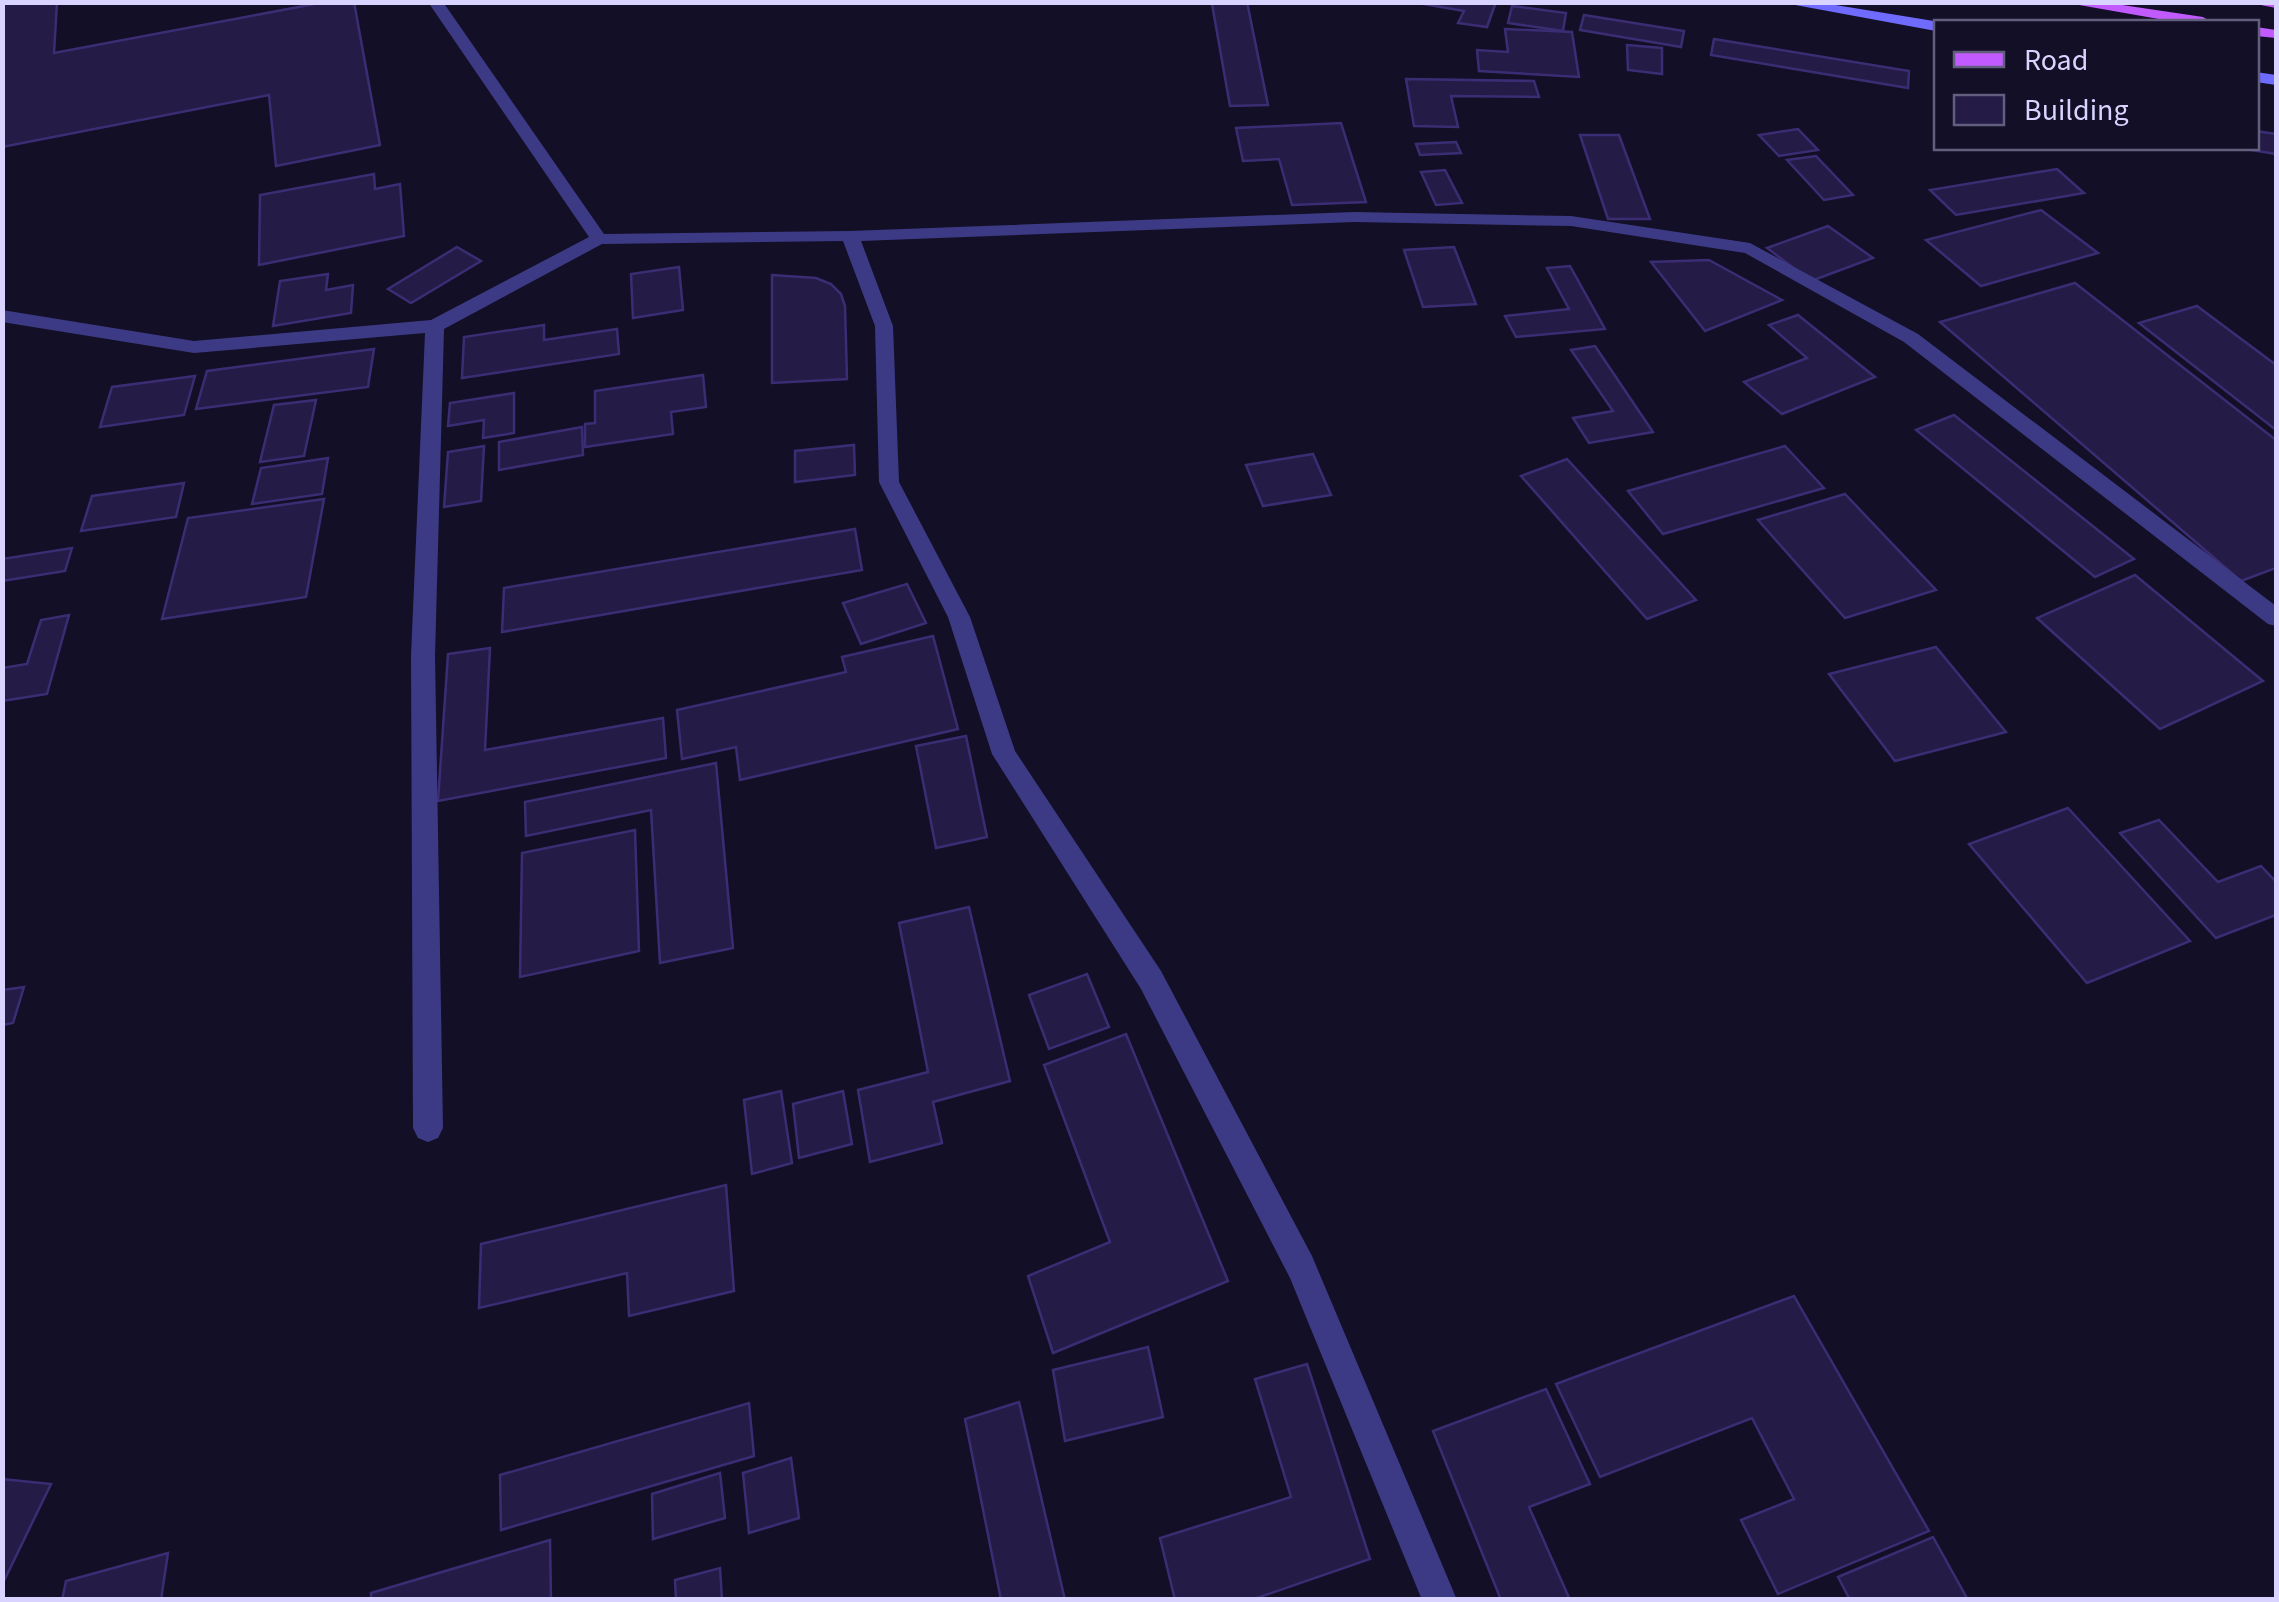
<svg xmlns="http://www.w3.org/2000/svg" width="2279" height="1602" font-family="'Source Sans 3',sans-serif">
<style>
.building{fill:#241b47;stroke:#3b2d73;stroke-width:2.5}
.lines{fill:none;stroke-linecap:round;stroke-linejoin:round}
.street{fill:#3d3a85;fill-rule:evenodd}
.secondary{fill:#6f6bff;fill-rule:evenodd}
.primary{fill:#c25bff;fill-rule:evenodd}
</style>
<rect width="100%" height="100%" fill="#130f26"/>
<g class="building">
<polygon points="2,2 57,2 54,53 325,2 354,2 380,145 276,166 269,95 2,147"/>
<polygon points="1247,2 1268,105 1230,106 1212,4"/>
<polygon points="1412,2 1496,2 1487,27 1458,23 1464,11"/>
<polygon points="1512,6 1566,13 1563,31 1508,23"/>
<polygon points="1584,15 1684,31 1681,47 1580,30"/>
<polygon points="1505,29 1572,32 1579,77 1479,71 1477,50 1508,52"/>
<polygon points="1714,39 1909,71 1908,88 1711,55"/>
<polygon points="1627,45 1662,48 1662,74 1628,70"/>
<polygon points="1406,79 1534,81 1539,97 1451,96 1458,127 1414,126"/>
<polygon points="1341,123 1366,202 1292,205 1279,159 1243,161 1236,128"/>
<polygon points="1798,129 1818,150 1779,156 1759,135"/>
<polygon points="2256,131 2276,134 2276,154 2239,148 2256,148"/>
<polygon points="1580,135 1619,135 1650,219 1608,219"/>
<polygon points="1456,142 1461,153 1420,155 1416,144"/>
<polygon points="1816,156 1853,195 1824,200 1787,160"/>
<polygon points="2057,169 2084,193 1956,215 1930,190"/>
<polygon points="1445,170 1462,203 1436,205 1421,172"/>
<polygon points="374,174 375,189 400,184 404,236 259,265 260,195"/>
<polygon points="2041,210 2098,253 1981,286 1926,240"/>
<polygon points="1828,226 1873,258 1811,281 1767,248"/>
<polygon points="457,247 481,261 411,303 388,289"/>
<polygon points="1454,247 1476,304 1423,307 1404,250"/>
<polygon points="1709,260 1782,300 1705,331 1651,262"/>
<polygon points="1570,266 1605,329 1516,337 1505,316 1569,309 1547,268"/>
<polygon points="679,267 683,310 633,318 631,274"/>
<polygon points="328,274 326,290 353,285 351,313 273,326 280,281"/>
<polygon points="772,275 816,278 831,284 841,294 845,306 847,379 772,383"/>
<polygon points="2075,283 2276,440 2276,568 2241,581 1940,322"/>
<polygon points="2197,306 2276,365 2276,430 2139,323"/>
<polygon points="1798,315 1875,377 1782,414 1744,382 1807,358 1769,325"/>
<polygon points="544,325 544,340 617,329 619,354 462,378 464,337"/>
<polygon points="1595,346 1653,432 1589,443 1573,418 1613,411 1571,350"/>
<polygon points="374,349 368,387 196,409 207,371"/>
<polygon points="703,375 706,407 671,412 673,434 585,447 585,424 595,423 595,391"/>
<polygon points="195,376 184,415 100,427 112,387"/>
<polygon points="514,393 514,433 483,438 484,420 448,426 450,403"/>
<polygon points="316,400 304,456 260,462 274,405"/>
<polygon points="1954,415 2134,559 2095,577 1916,430"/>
<polygon points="582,427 583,455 499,470 499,442"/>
<polygon points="854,445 855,475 795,482 795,451"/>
<polygon points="484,446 481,501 444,507 448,452"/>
<polygon points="1785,446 1824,488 1663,534 1628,491"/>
<polygon points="1313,454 1331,495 1263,506 1246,465"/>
<polygon points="328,458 322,494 252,504 261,468"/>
<polygon points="1567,459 1696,600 1647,619 1521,476"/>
<polygon points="184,483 176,517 81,531 92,496"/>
<polygon points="1845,494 1936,590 1845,618 1758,520"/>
<polygon points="324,499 306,597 162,619 188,518"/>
<polygon points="855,529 862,570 502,632 504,588"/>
<polygon points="72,548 65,571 2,581 2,559"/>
<polygon points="2135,575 2263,681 2160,729 2037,618"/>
<polygon points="907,584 926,623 861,644 843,603"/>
<polygon points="69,615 47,694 2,701 2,668 27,664 41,620"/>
<polygon points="933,636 958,729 740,780 736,747 682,759 677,710 846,672 842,657"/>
<polygon points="1936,647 2006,732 1895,761 1829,674"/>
<polygon points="490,648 485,750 663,718 666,758 438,801 448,654"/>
<polygon points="966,736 987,837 936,848 916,746"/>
<polygon points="716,763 733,948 660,963 651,810 526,836 525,802"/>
<polygon points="2068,808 2190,941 2087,983 1969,844"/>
<polygon points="2159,820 2218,882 2261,866 2276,882 2276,915 2216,938 2120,833"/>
<polygon points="635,830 639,951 520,977 522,853"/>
<polygon points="969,907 1010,1081 933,1102 942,1143 870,1162 858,1090 928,1072 899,923"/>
<polygon points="1087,974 1109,1027 1049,1049 1029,995"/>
<polygon points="24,987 13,1023 2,1025 2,990"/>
<polygon points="1126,1034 1228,1281 1053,1353 1028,1276 1110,1242 1044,1065"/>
<polygon points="781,1091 792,1163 752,1174 744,1100"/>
<polygon points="843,1091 852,1144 799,1158 793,1104"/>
<polygon points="726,1185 734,1291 629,1316 627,1273 479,1308 481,1244"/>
<polygon points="1794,1296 1929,1531 1778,1594 1741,1520 1794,1499 1752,1418 1600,1477 1556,1384"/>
<polygon points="1148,1347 1163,1417 1065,1441 1053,1370"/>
<polygon points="1307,1364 1370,1559 1251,1600 1175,1600 1160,1538 1291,1497 1255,1379"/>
<polygon points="1546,1389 1590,1484 1529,1507 1570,1600 1501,1600 1433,1431"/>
<polygon points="1019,1402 1065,1600 1001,1600 965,1419"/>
<polygon points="749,1403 754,1456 501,1530 500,1475"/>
<polygon points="791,1458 799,1518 749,1533 743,1473"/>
<polygon points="720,1473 725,1518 653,1539 652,1494"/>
<polygon points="2,1479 51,1484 2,1585"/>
<polygon points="1933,1537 1968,1600 1850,1600 1838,1577"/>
<polygon points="550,1540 551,1600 371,1600 371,1593"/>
<polygon points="168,1553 161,1600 62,1600 66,1581"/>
<polygon points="720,1568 722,1600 676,1600 675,1580"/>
</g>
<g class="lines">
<polygon class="street" points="428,2 443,2 604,234 850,231 1354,212 1571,216 1750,243 1918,334 2276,606 2276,626 2268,624 1904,342 1745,253 1571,226 1354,222 861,241 893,326 899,482 970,617 1015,751 1161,971 1312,1256 1457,1600 1422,1600 1290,1278 1141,989 992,754 948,617 879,482 875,326 843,241 602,244 444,329 435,656 443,1128 438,1138 428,1142 418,1138 413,1128 411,656 425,333 194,353 2,322 2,310 194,341 431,320 589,237"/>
<g class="secondary">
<polygon points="1779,2 1817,2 1940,22 1936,22 1936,31"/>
<polygon points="2256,72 2276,75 2276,85 2256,82"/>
</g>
<g class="primary">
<polygon points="2062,2 2102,2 2203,17 2211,22 2176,22"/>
<polygon points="2259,2 2276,2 2276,8 2261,5"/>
<polygon points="2256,27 2276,30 2276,38 2256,36"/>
</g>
</g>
<rect width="2279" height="1602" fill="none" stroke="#d9d4ff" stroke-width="10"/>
<rect x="1934" y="20" width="325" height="130" fill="#130f26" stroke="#625e7d" stroke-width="2.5"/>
<rect x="1954" y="52" width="50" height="15" fill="#c25bff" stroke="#625e7d" stroke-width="2.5"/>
<text x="2024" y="70" font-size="30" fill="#d9d4ff">Road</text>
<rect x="1954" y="95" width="50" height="30" fill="#241b47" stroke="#625e7d" stroke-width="2.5"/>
<text x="2024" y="120" font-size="30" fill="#d9d4ff">Building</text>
</svg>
